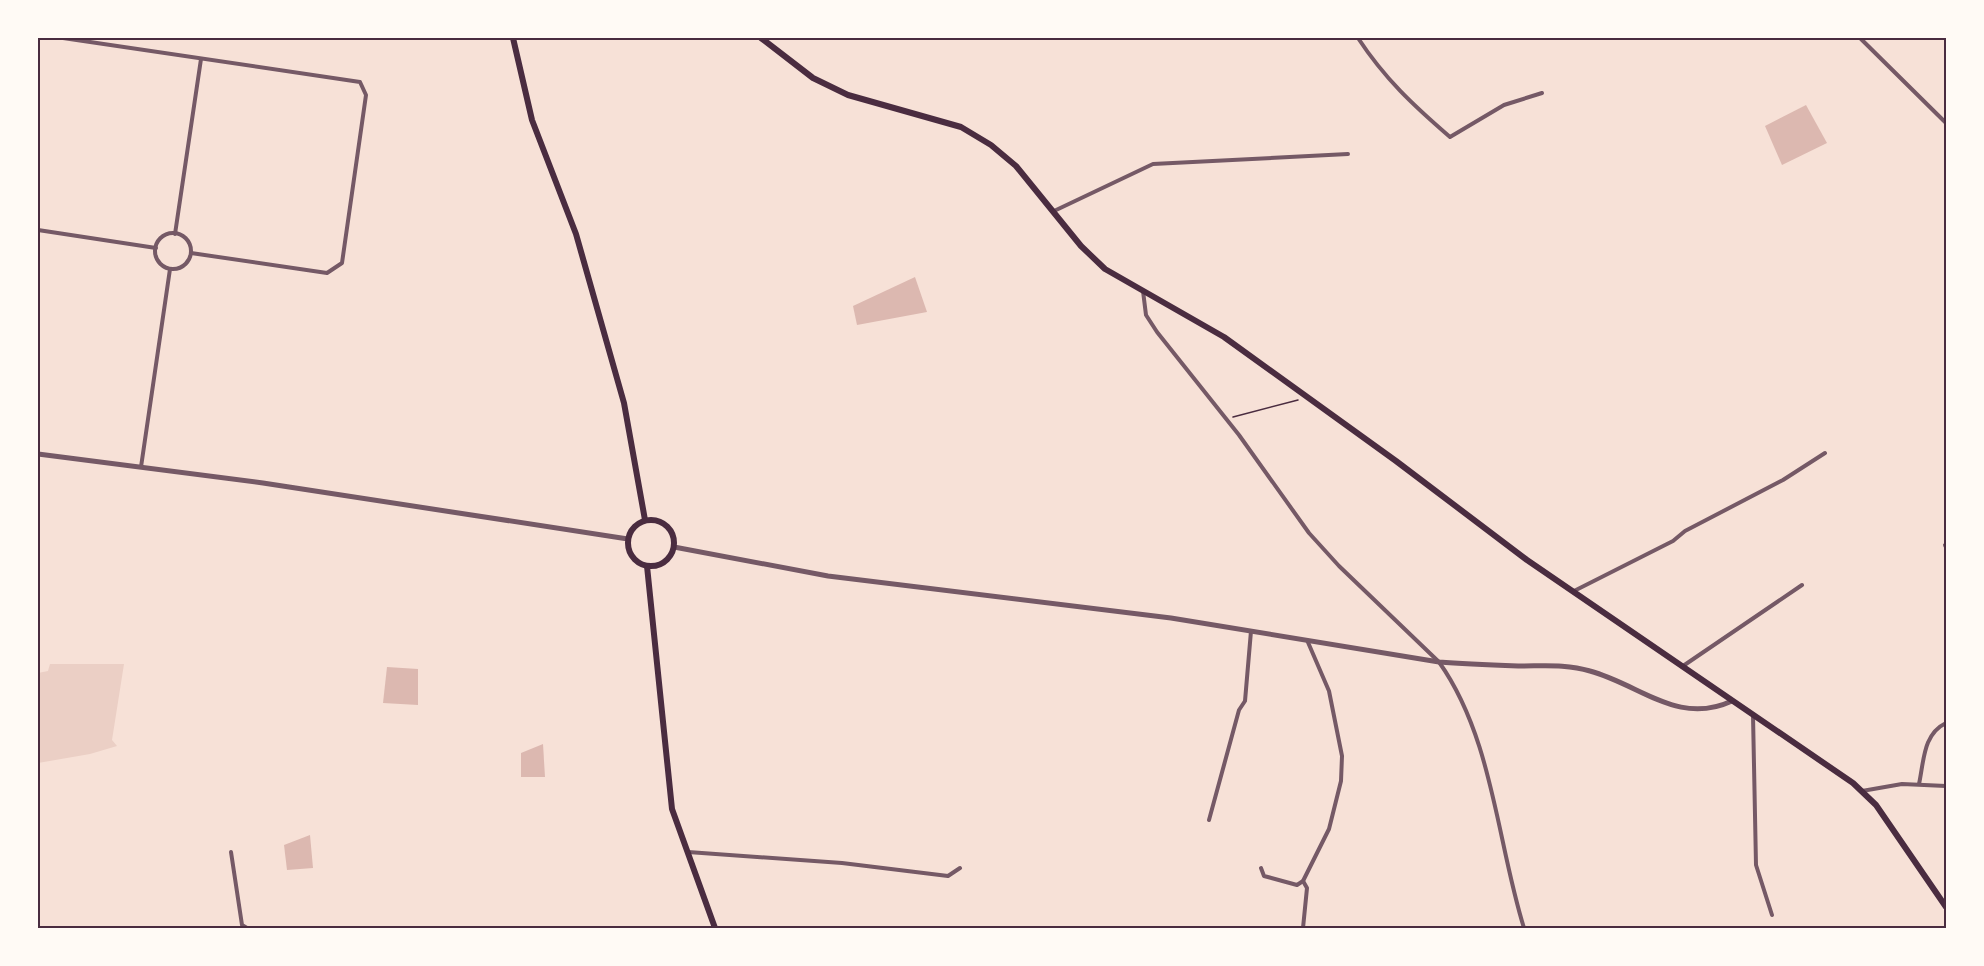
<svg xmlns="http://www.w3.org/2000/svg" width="1984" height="966" font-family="'Roboto Condensed',sans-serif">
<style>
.green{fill:#ebcfc5}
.water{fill:#dcb8b0}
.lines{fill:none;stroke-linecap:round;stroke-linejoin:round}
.path{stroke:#4a2c40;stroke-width:1.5}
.minor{stroke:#755966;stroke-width:4}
.tertiary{stroke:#755966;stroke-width:5}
.secondary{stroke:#4a2c40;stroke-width:6}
.neatline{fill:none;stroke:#4a2c40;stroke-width:2}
</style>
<rect width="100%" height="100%" fill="#f7e1d7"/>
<polygon class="green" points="50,664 124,664 112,740 117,746 90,754 38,763 38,673 48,671"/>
<g class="water">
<polygon points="1806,105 1827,143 1782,165 1765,126"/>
<polygon points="915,277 927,312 857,325 853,306"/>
<polygon points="387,667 418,669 418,705 383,703"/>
<polygon points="543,744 545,777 521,777 521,753"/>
<polygon points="310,835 313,868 287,870 284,845"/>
</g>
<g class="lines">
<polyline class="path" points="1233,417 1298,400"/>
<g class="minor">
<polyline points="63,38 360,82 366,95 342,263 327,273 191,253"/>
<path d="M 1358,38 C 1385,79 1413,105 1450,137 L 1504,105 L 1542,93"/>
<polyline points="1860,38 1946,123"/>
<polyline points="1054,211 1153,164 1348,154"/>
<polyline points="38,230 156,248"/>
<circle cx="173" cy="251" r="18"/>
<polyline points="175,234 201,59"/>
<path d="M 1143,291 L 1146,315 L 1157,332 L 1239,435 L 1309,533 L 1339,566 L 1439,662 C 1493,738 1497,842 1524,928"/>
<polyline points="141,467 170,269"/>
<polyline points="1945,545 1946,547"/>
<polyline points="1574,591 1673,541 1685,531 1783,480 1825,453"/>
<polyline points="1683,666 1802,585"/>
<polyline points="1753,715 1756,865 1772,915"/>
<path d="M 1919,784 C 1924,761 1923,734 1946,723"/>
<polyline points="1862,791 1902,784 1946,786"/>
<polyline points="1209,820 1239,710 1245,701 1251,631"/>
<polyline points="231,852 242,925 247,928"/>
<polyline points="688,852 842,863 948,876 960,868"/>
<polyline points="1261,868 1264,876 1297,885 1303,881 1329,829 1341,781 1342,756 1329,691 1307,640"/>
<polyline points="1303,928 1307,888 1303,881"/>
</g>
<g class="tertiary">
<polyline points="38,454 263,483 628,539"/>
<path d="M 674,547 L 828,576 L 1171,618 L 1439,662 C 1466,664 1494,665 1521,666 C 1545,666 1567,664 1590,671 C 1641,685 1678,726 1732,701"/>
</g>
<g class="secondary">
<polyline points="513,38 532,120 576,234 624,403 645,520"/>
<polyline points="761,38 813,78 848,95 961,127 991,145 1016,166 1081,246 1105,269 1224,337 1396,461 1527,560 1853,783 1876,805 1946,907"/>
<circle cx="651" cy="543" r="23"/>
<polyline points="647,566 672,809 715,928"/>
</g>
</g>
<rect width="1984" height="966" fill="none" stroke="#fffaf5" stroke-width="78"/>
<rect x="39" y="39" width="1906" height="888" class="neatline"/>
</svg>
